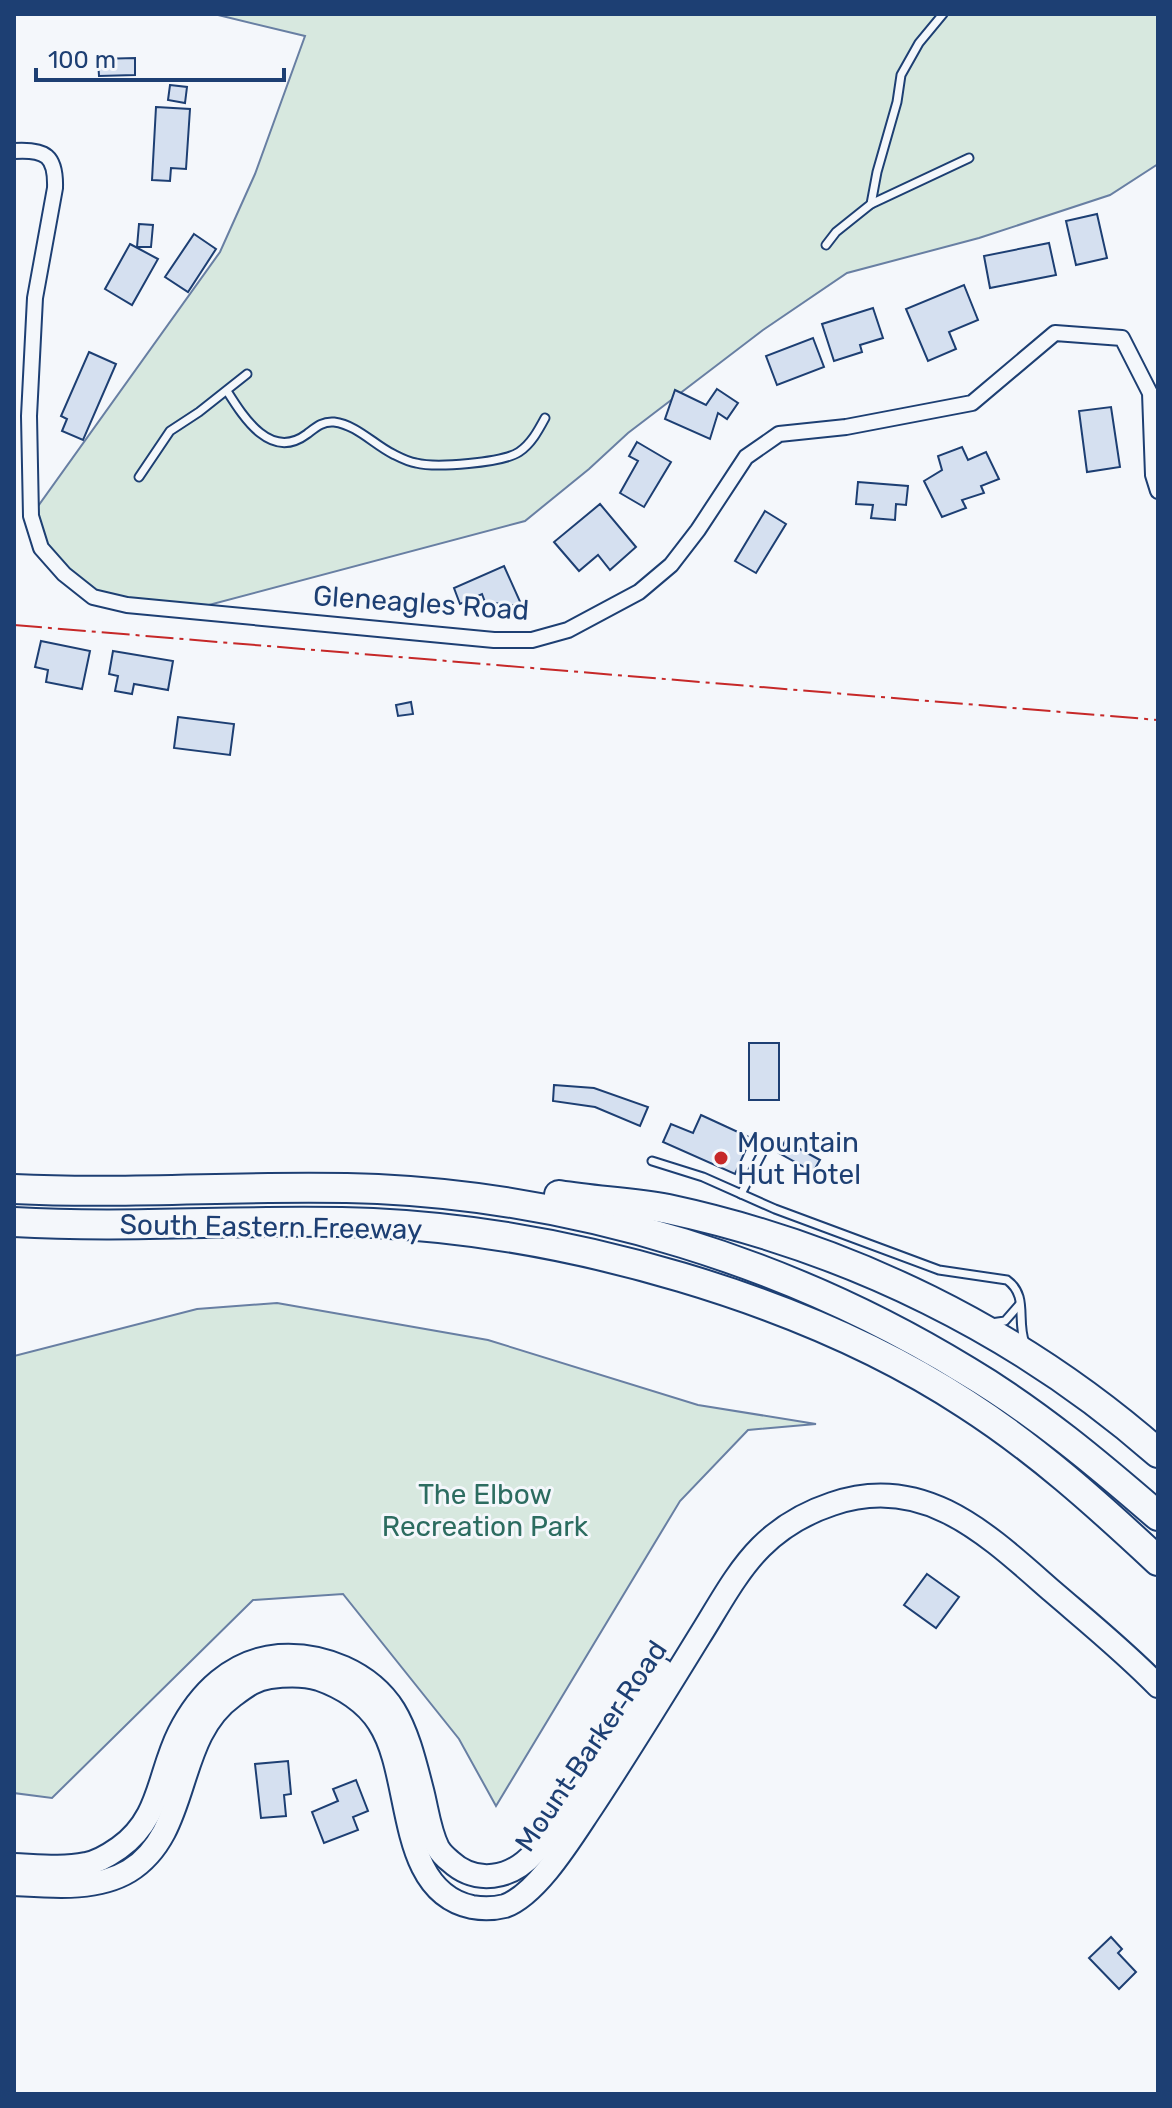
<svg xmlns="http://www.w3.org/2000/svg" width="1172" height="2108" font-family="Rubik,sans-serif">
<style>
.green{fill:#d7e8df;stroke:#687fa3;stroke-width:2}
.building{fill:#d5e0f0;stroke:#1d3f73;stroke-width:2}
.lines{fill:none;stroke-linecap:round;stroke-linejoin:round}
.lane-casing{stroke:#1d3f73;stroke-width:11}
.street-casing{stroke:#1d3f73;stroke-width:18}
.secondary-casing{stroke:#1d3f73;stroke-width:26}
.highway-casing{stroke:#1d3f73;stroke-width:32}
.lane{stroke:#f4f7fb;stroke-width:7}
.street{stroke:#f4f7fb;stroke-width:14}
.secondary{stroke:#f4f7fb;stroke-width:22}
.highway{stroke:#f4f7fb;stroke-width:28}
.power{stroke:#c62828;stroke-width:2;stroke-dasharray:28 6 4 6;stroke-linecap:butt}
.poi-dot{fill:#c62828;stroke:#f4f7fb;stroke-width:3}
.labels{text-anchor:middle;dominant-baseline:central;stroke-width:6;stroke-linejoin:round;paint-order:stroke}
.street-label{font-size:28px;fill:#1d3f73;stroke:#f4f7fb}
.poi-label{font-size:28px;fill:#1d3f73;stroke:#f4f7fb;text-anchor:start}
.park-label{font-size:28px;fill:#2c6c60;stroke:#f4f7fb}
</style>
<rect width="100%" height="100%" fill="#f4f7fb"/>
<g class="green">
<polygon points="214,14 1158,14 1158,164 1110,195 979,238 847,273 763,330 628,433 589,469 525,521 190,610 93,597 64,574 31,516 220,252 255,174 305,36"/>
<polygon points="277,1303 488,1340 698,1405 816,1424 748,1430 680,1501 496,1806 459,1739 343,1594 253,1600 52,1798 14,1793 14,1356 197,1309"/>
</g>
<g class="building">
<polygon points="135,58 135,75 99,76 98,59"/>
<polygon points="170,85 187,87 185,103 168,100"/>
<polygon points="156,107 190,109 186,169 171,168 170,181 152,180"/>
<polygon points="1097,214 1107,258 1076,265 1066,221"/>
<polygon points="139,224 153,225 151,247 137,247"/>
<polygon points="194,234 216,249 188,292 165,277"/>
<polygon points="1049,243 1056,275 990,288 984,256"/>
<polygon points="130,244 158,259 132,305 105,289"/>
<polygon points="964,285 978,320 949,332 956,349 928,361 906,309"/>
<polygon points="873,308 883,338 860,345 862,352 834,361 822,324"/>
<polygon points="813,338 824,367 777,385 766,356"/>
<polygon points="89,352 116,364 83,440 62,431 67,419 61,416"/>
<polygon points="717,389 738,403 727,419 718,413 710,439 665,419 675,390 706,405"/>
<polygon points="1111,407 1120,467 1087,472 1079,411"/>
<polygon points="637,442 671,462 644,507 620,493 638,461 629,456"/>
<polygon points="962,447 968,460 986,452 999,479 981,486 984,493 962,500 966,508 942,517 924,481 942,470 938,456"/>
<polygon points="858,482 908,486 906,505 896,504 895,520 871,518 873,505 856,504"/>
<polygon points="600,504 636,547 610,570 598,555 579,571 554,542"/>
<polygon points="765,511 786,524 756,573 735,561"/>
<polygon points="504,566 522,606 485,602 482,594 460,604 454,588"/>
<polygon points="41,641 90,651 82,689 46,682 48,670 35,667"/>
<polygon points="113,651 173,661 168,690 134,684 132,694 115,691 118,676 109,674"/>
<polygon points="411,702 413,714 398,716 396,705"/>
<polygon points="178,717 234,724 230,755 174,748"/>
<rect x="749" y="1043" width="30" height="57"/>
<polygon points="554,1085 594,1088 648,1107 640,1126 595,1107 553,1101"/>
<polygon points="701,1115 751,1138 735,1174 663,1142 671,1124 693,1133"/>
<polygon points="785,1141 820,1160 813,1172 779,1153"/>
<polygon points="927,1574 959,1597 936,1628 904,1605"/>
<polygon points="288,1761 291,1794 284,1795 286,1816 261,1818 255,1764"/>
<polygon points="356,1780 368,1811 353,1817 358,1830 324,1843 312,1812 338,1801 333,1789"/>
<polygon points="1111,1937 1122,1949 1118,1953 1136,1972 1119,1989 1089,1958"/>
</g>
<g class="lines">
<defs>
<g id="lane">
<polyline points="871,204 969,158"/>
<polyline points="826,245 836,232 871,204 877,172 897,102 901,75 919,43 943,14"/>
<path d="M 227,391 C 244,418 271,461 307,434 C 315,428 322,421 334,422 C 357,425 373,444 393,454 C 399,457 408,462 416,463 C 436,468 502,463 519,452 C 531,444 538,431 545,418"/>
<polyline points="139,477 170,431 199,412 247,374"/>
<path d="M 652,1161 L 703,1177 L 775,1209 L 939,1270 L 1007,1280 C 1029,1296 1016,1320 1025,1343"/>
<polyline points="741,1194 763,1151"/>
<polyline points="991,1323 1005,1321 1019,1305"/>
</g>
<path id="street" d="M 14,151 C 46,149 56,156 55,188 L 35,298 L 29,416 L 31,516 L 41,548 L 64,574 L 93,597 L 127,605 L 494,640 L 532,640 L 568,630 L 639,592 L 671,565 L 698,530 L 746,457 L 779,434 L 846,427 L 972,403 L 1055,333 L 1122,338 L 1150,393 L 1153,475 L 1158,491"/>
<g id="secondary">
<path d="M 14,1865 C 38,1866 63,1869 86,1864 C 98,1862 109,1855 119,1848 C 161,1818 158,1775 179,1733 C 199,1693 232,1660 279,1656 C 322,1653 370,1672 394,1710 C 408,1733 415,1763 422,1790 C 427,1809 429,1830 438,1848 C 441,1853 445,1857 450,1861 C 476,1885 511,1879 534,1853 C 554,1831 570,1804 587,1780 C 612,1743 637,1706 662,1670"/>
<path d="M 14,1884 C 50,1886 96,1891 129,1871 C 192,1832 173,1739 233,1696 C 245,1687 255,1679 270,1677 C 286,1675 303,1674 319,1679 C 342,1687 366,1702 379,1723 C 414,1776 395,1891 472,1907 C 483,1909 493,1909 505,1906 C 538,1894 573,1835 592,1807 C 629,1751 664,1694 699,1637 C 718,1607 736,1572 761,1547 C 781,1527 805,1513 832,1504 C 924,1472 988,1535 1052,1591 C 1088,1622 1125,1652 1158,1686"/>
</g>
<g id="highway">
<path d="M 14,1189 C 135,1195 257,1184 378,1189 C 583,1199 791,1263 967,1371 C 1036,1412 1098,1464 1158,1516"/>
<path d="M 559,1195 C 595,1201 632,1202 668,1209 C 849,1248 1019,1331 1158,1453"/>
<path d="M 14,1222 C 134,1229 254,1218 373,1223 C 566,1232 804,1298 966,1404 C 1036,1449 1097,1504 1158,1561"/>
</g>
</defs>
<use href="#lane" class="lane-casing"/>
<use href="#street" class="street-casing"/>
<use href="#secondary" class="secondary-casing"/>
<use href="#highway" class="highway-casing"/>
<use href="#lane" class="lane"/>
<use href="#street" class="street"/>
<use href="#secondary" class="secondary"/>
<use href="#highway" class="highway"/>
<polyline class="power" points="14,625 1158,720"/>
</g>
<circle class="poi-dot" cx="721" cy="1158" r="8"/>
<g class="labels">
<g class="street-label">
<text transform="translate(421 603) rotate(4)">Gleneagles Road</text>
<text transform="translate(271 1227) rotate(1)">South Eastern Freeway</text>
<text transform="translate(591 1746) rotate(-56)">Mount Barker Road</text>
</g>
<g class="poi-label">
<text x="737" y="1142">Mountain<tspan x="737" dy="32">Hut Hotel</tspan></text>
</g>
<g class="park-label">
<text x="485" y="1494">The Elbow<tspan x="485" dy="32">Recreation Park</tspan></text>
</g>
</g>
<rect width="1172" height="2108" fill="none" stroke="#1d3f73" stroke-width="32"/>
<path d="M36 68v12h248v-12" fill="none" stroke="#1d3f73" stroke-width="4"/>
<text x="48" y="68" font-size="24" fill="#1d3f73" stroke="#f4f7fb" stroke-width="6" paint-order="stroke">100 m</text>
</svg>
